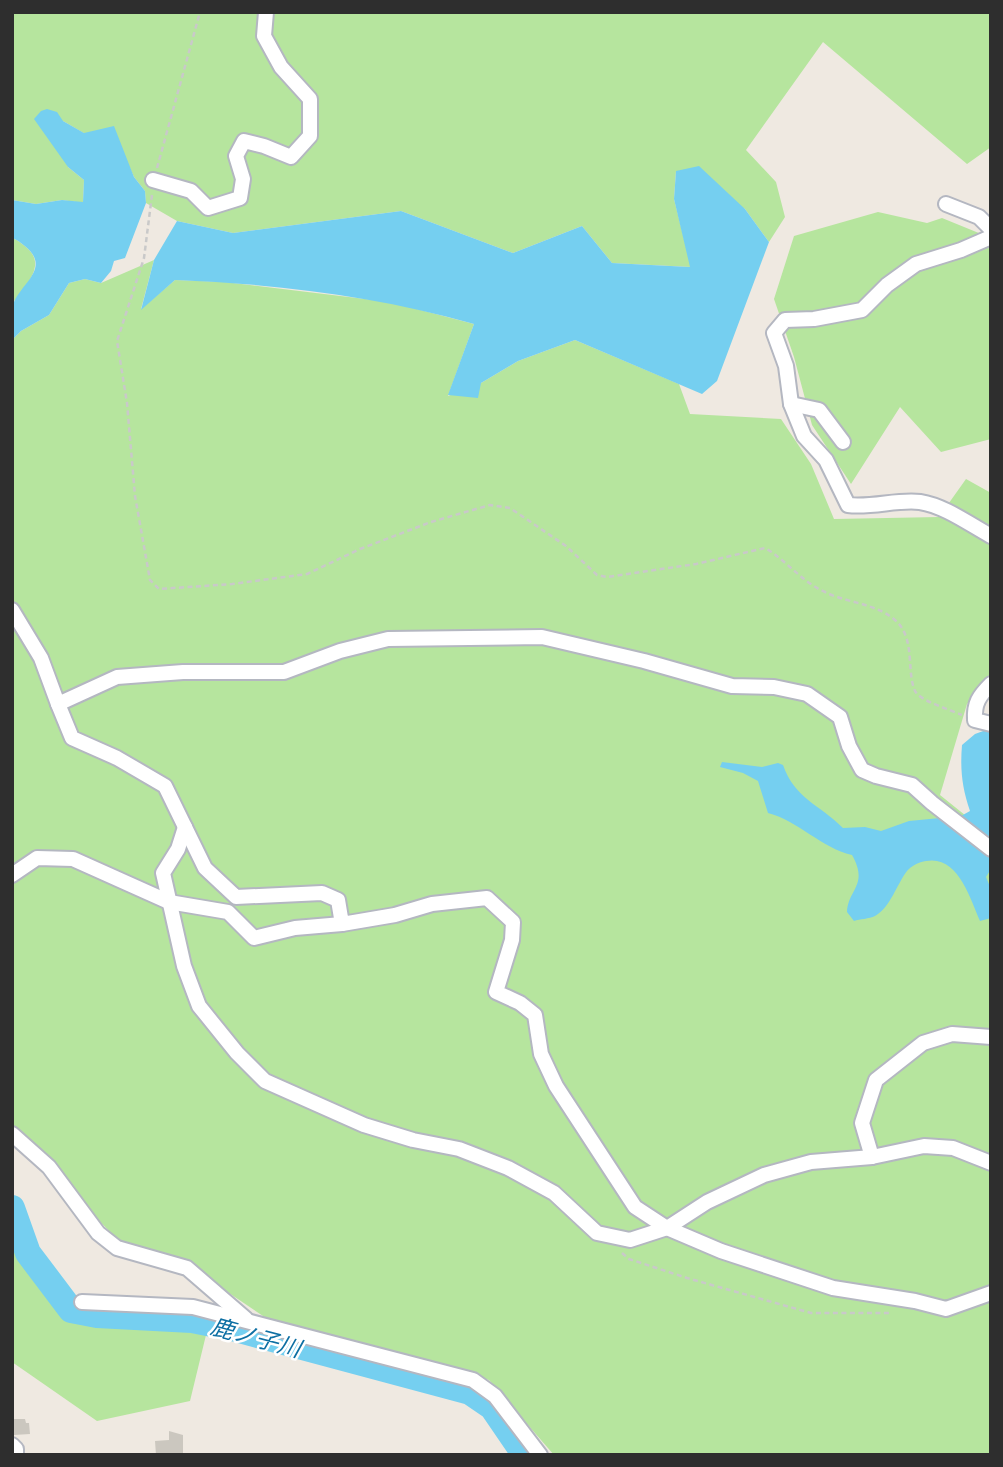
<svg xmlns="http://www.w3.org/2000/svg" width="1003" height="1467" font-family="Quicksand,'Noto Sans JP',sans-serif">
<style>
.green{fill:#b6e59e}
.water{fill:#75cff0}
.lines{fill:none;stroke-linecap:round;stroke-linejoin:round}
.river{stroke:#75cff0;stroke-width:26}
.building{fill:#cbc7bf}
.minor-casing{stroke:#b4b7c1;stroke-width:18}
.path{stroke:#c9c9c9;stroke-width:2.5;stroke-dasharray:5 3.5;stroke-linecap:butt}
.minor{stroke:#fff;stroke-width:14}
.labels{text-anchor:middle;dominant-baseline:central;stroke-width:5;stroke-linejoin:round;paint-order:stroke}
.water-label{font-size:23px;font-style:italic;fill:#0d6fa3;stroke:#fff}
</style>
<rect width="100%" height="100%" fill="#efe9e1"/>
<g class="green">
<polygon points="12,12 991,12 991,147 967,164 823,42 746,150 776,182 785,217 769,242 745,209 676,171 674,199 691,267 612,263 582,226 513,253 401,211 233,233 177,221 146,203 145,191 134,177 125,157 63,121 68,167 84,180 83,203 62,200 36,204 12,200"/>
<polygon points="878,212 927,223 942,218 991,238 991,439 941,452 900,407 851,484 812,425 794,357 774,299 794,236"/>
<path d="M 12,238 C 18,240 21,243 26,247 C 48,265 25,286 12,304 Z"/>
<polygon points="154,260 141,309 175,280 225,282 390,302 474,324 448,396 481,383 518,361 575,340 679,384 690,414 781,419 811,464 834,519 939,517 966,479 991,493 991,679 967,704 940,795 991,836 991,1455 554,1455 489,1380 266,1318 180,1260 122,1244 12,1132 12,340 21,331 49,315 69,283 85,279 101,283"/>
<polygon points="19,1226 81,1315 206,1335 190,1401 97,1421 12,1362 12,1230"/>
</g>
<g class="water">
<path d="M 47,109 L 57,112 L 63,121 L 84,133 L 114,126 L 134,177 L 145,191 L 146,203 L 125,258 L 114,261 L 111,271 L 101,283 L 85,279 L 69,283 L 49,315 L 21,331 L 12,340 C 12,329 9,312 14,302 C 23,282 50,268 26,247 C 21,243 18,240 12,238 L 12,200 L 36,204 L 62,200 L 83,202 L 84,180 L 68,167 L 34,119 L 41,111 Z"/>
<path d="M 699,166 L 745,209 L 769,242 L 717,381 L 702,394 L 575,340 L 518,361 L 481,383 L 478,398 L 448,395 L 474,324 C 377,296 275,284 175,280 L 141,310 L 154,260 L 177,221 L 233,233 L 401,211 L 513,253 L 582,226 L 612,263 L 690,267 L 674,199 L 676,171 Z"/>
<path d="M 986,730 L 991,731 L 991,869 L 986,877 L 991,889 L 991,918 L 980,921 C 970,898 958,855 926,861 C 919,862 911,866 907,871 C 897,884 890,908 875,916 C 869,919 860,919 854,921 L 847,912 C 848,889 869,885 852,855 C 821,848 799,821 768,813 L 758,781 L 743,773 L 720,767 L 722,762 L 762,767 L 778,763 L 783,765 C 795,799 819,804 843,828 L 865,827 L 881,831 L 909,821 L 961,816 L 970,811 C 962,788 960,769 962,745 L 975,734 Z"/>
</g>
<g class="lines">
<polyline class="river" points="12,1208 28,1253 71,1310 97,1315 192,1320 232,1328 470,1392 492,1407 525,1455"/>
</g>
<g class="building">
<polygon points="14,1419 25,1419 26,1423 29,1423 30,1434 14,1435"/>
<polygon points="169,1431 183,1435 183,1455 156,1455 155,1441 169,1440"/>
</g>
<g class="lines">
<defs>
<g id="minor">
<polyline points="153,180 191,191 208,208 240,198 243,179 236,156 244,141 264,146 291,157 310,136 310,99 281,67 264,36 266,12"/>
<polyline points="946,204 979,217 991,229"/>
<path d="M 991,237 L 961,250 L 916,264 L 887,285 L 862,310 L 814,319 L 785,320 L 774,333 L 786,366 L 791,404 L 804,436 L 826,460 L 848,505 C 872,508 898,499 920,502 C 945,506 969,524 991,536"/>
<polyline points="791,404 819,410 843,442"/>
<polyline points="12,610 41,658 58,704 117,677 183,672 284,672 340,651 388,639 542,637 644,661 732,686 774,687 807,694 840,717 849,746 862,770 876,776 912,785 932,803 991,849"/>
<path d="M 991,684 C 979,696 974,703 975,720 L 991,724"/>
<polyline points="58,704 72,738 117,758 165,786 205,868 236,897 322,893 338,900 342,924 395,915 432,904 487,898 513,922 512,940 496,992 520,1003 535,1015 541,1054 556,1086 635,1207 667,1228 721,1251 833,1288 915,1301 946,1309 991,1293"/>
<polyline points="185,827 178,849 163,873 184,966 199,1006 237,1053 265,1081 364,1125 413,1140 459,1149 508,1168 554,1193 597,1233 630,1240 667,1228 707,1202 764,1175 811,1162 872,1157 924,1146 953,1148 991,1163"/>
<polyline points="12,875 37,858 73,859 169,902 228,912 254,938 295,928 342,924"/>
<polyline points="12,1134 49,1167 98,1233 117,1248 187,1268 246,1319"/>
<polyline points="872,1157 862,1123 876,1080 923,1043 952,1034 991,1037"/>
<polyline points="82,1302 193,1307 473,1380 495,1396 540,1455"/>
<polyline points="12,1445 16,1449 16,1455"/>
</g>
</defs>
<use href="#minor" class="minor-casing"/>
<g class="path">
<polyline points="157,168 200,12"/>
<path d="M 152,195 L 144,258 L 117,341 L 127,403 L 135,496 L 150,580 L 159,589 L 232,584 L 307,574 L 360,549 L 431,522 L 490,505 L 510,508 L 566,546 L 597,575 L 607,577 L 696,564 L 765,548 C 787,561 802,582 825,592 C 847,603 875,603 895,620 C 916,638 906,671 915,691 C 920,701 951,710 962,715"/>
<polyline points="622,1253 629,1259 687,1278 811,1313 889,1313"/>
</g>
<use href="#minor" class="minor"/>
</g>
<g class="labels">
<g class="water-label">
<text transform="translate(256 1337) rotate(15)">鹿ノ子川</text>
</g>
</g>
<rect width="1003" height="1467" fill="none" stroke="#2e2e2e" stroke-width="28"/>
</svg>
